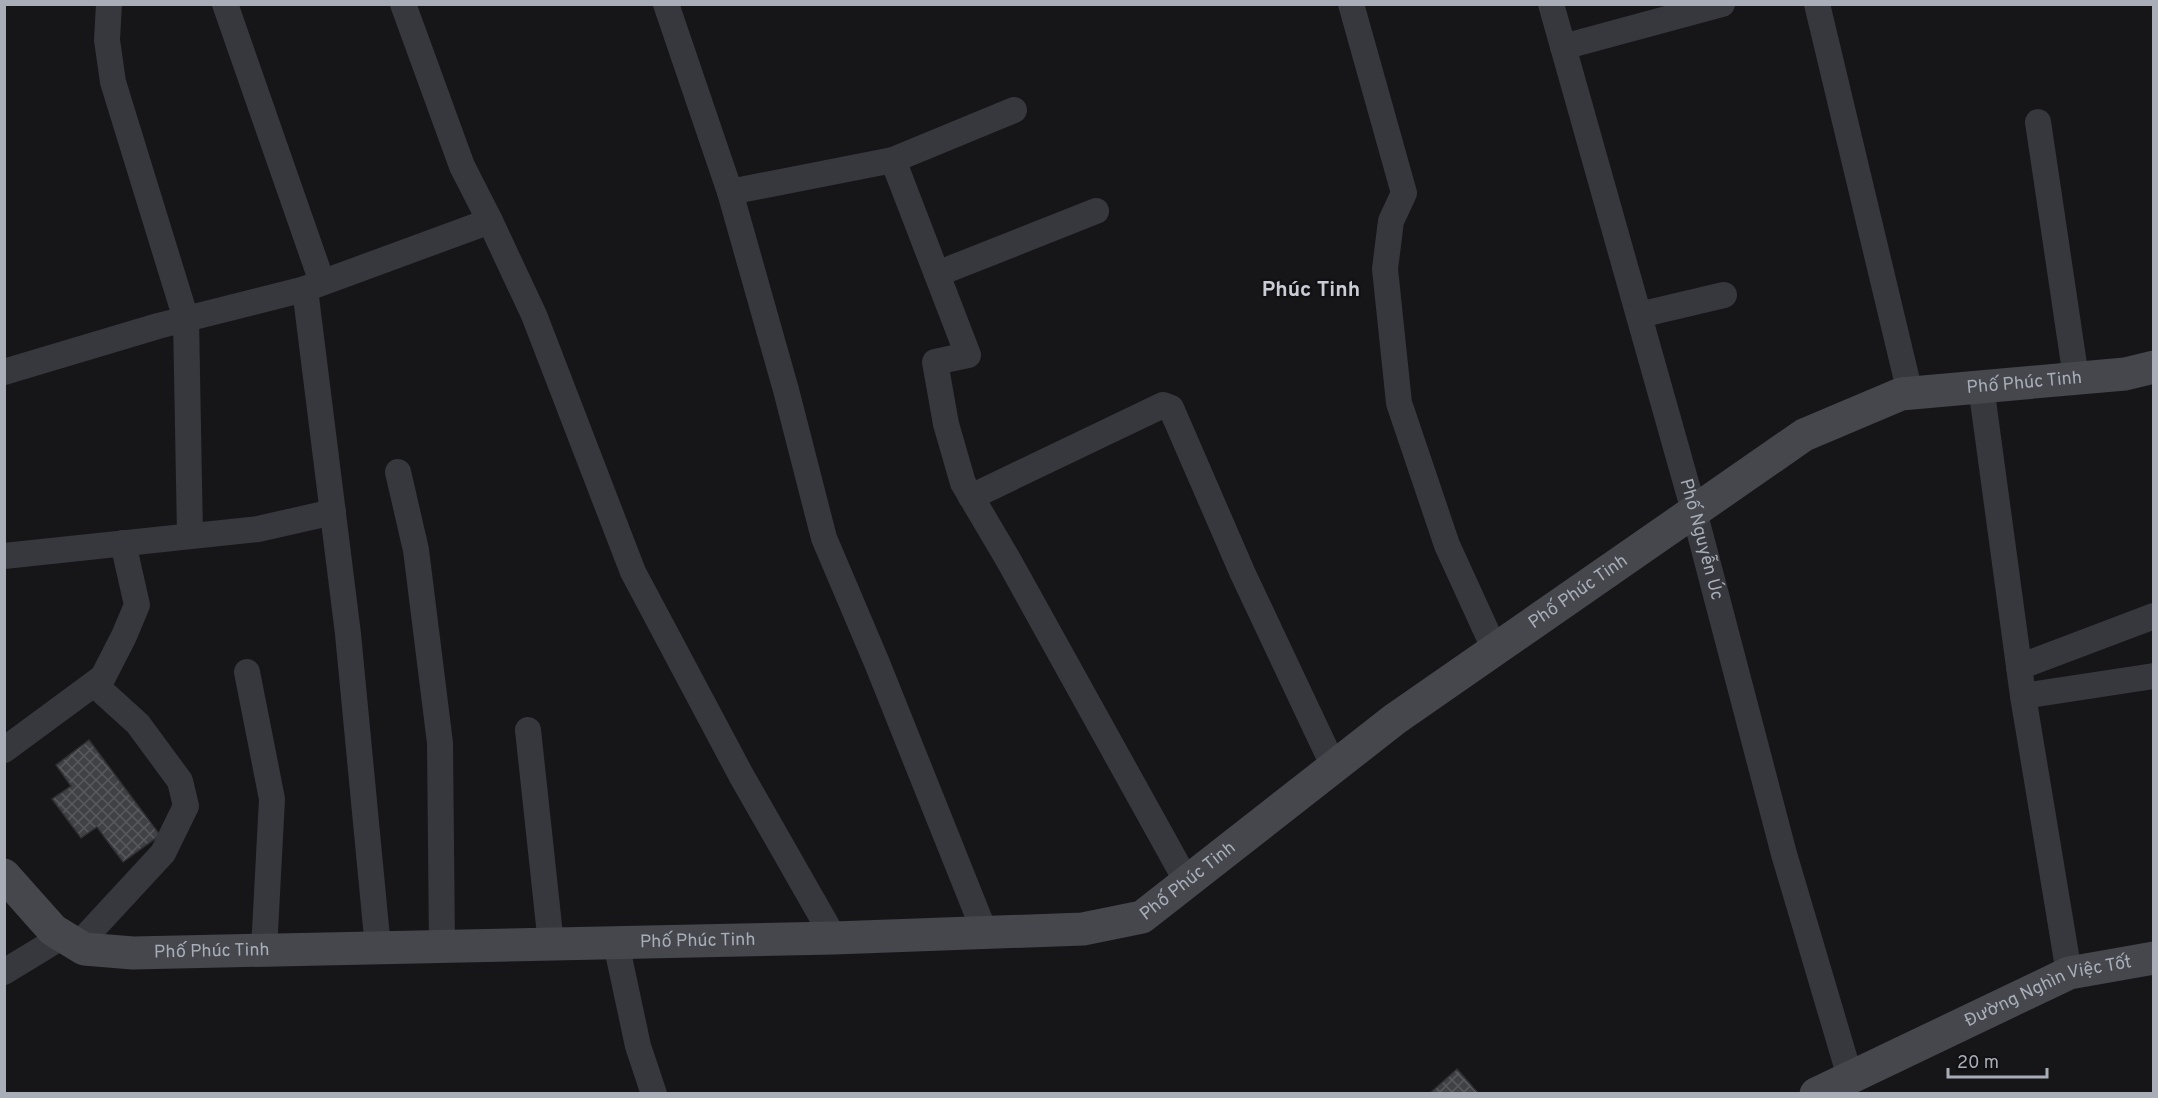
<svg xmlns="http://www.w3.org/2000/svg" width="2158" height="1098" font-family="Overpass,sans-serif">
<style>
.building{fill:url(#building-cross-hatch);stroke:#303034;stroke-width:1.5}
.lines{fill:none;stroke-linecap:round;stroke-linejoin:round}
.street{stroke:#37383d;stroke-width:26}
.secondary{stroke:#45474d;stroke-width:33}
.labels{text-anchor:middle;dominant-baseline:central;stroke-width:4.5;stroke-linejoin:round;paint-order:stroke}
.street-label{font-size:18px;fill:#a8adb8;stroke:#111113}
.quarter-label{font-size:21px;font-weight:bold;fill:#c9ccd4;stroke:#111113}
</style>
<defs>
<pattern id="building-cross-hatch" width="8" height="8" patternUnits="userSpaceOnUse" patternTransform="scale(1.5)"><rect width="8" height="8" fill="#404145"/><path d="M0 0l8 8M0 8l8-8" fill="none" stroke="#595a5e"/></pattern>
</defs>
<rect width="100%" height="100%" fill="#161618"/>
<g class="building">
<polygon points="89,740 160,835 123,862 97,827 81,838 52,799 71,786 56,765"/>
<polygon points="1457,1069 1479,1094 1429,1094"/>
</g>
<g class="lines">
<g class="street">
<polyline points="109,4 107,40 113,82 186,319 190,535"/>
<polyline points="225,4 322,282"/>
<polyline points="403,4 462,166 490,221 534,315 633,572 741,775 834,938"/>
<polyline points="666,4 730,192 786,390 824,538 877,663 985,933"/>
<polyline points="1351,4 1404,193 1391,221 1385,269 1399,403 1447,545 1495,650"/>
<path id="s1" d="M 1551,4 L 1694,511 L 1784,854 L 1850,1077"/>
<polyline points="1817,4 1910,393"/>
<polyline points="1563,47 1722,4"/>
<polyline points="2038,122 2076,378"/>
<polyline points="893,160 968,355 935,362 946,424 963,483 1009,561 1187,882"/>
<polyline points="730,192 893,160 1014,110"/>
<polyline points="937,274 1096,211"/>
<polyline points="305,289 348,634 378,948"/>
<polyline points="1639,315 1724,295"/>
<polyline points="4,372 158,326 305,289 490,221"/>
<polyline points="1981,386 2023,696"/>
<polyline points="398,472 416,550 440,743 442,947"/>
<polyline points="971,497 1163,405 1171,408 1243,574 1334,767"/>
<polyline points="4,556 258,529 333,512"/>
<polyline points="2019,667 2154,616"/>
<polyline points="247,672 272,799 264,950"/>
<polyline points="528,730 551,944"/>
<polyline points="4,750 103,677 124,636 137,605 123,543"/>
<polyline points="616,943 638,1046 654,1094"/>
<polyline points="77,946 163,853 186,806 180,781 138,724 94,684"/>
<polyline points="4,972 63,936"/>
<polyline points="2069,973 2023,696 2154,676"/>
</g>
<g class="secondary">
<path id="s2" d="M 4,875 L 53,930 L 84,949 L 133,953 L 834,938 L 1083,929 L 1142,917 L 1395,719 L 1804,435 L 1901,394 L 2125,374 L 2154,367"/>
<path id="s3" d="M 1816,1094 L 2069,973 L 2154,958"/>
</g>
</g>
<g class="labels">
<g class="street-label">
<text stroke="none"><textPath href="#s2" startOffset="2218">Phố Phúc Tinh</textPath></text>
<text stroke="none"><textPath href="#s1" startOffset="556">Phố Nguyễn Úc</textPath></text>
<text stroke="none"><textPath href="#s2" startOffset="1714">Phố Phúc Tinh</textPath></text>
<text stroke="none"><textPath href="#s2" startOffset="1228">Phố Phúc Tinh</textPath></text>
<text stroke="none"><textPath href="#s2" startOffset="724">Phố Phúc Tinh</textPath></text>
<text stroke="none"><textPath href="#s2" startOffset="238">Phố Phúc Tinh</textPath></text>
<text stroke="none"><textPath href="#s3" startOffset="255">Đường Nghìn Việc Tốt</textPath></text>
</g>
<g class="quarter-label">
<text x="1311" y="290">Phúc Tinh</text>
</g>
</g>
<rect width="2158" height="1098" fill="none" stroke="#a8adb8" stroke-width="12"/>
<path d="M1948 1068v9h99v-9" fill="none" stroke="#a8adb8" stroke-width="3"/>
<text x="1957" y="1068" font-size="18" fill="#a8adb8" stroke="#111113" stroke-width="4.5" paint-order="stroke">20 m</text>
</svg>
